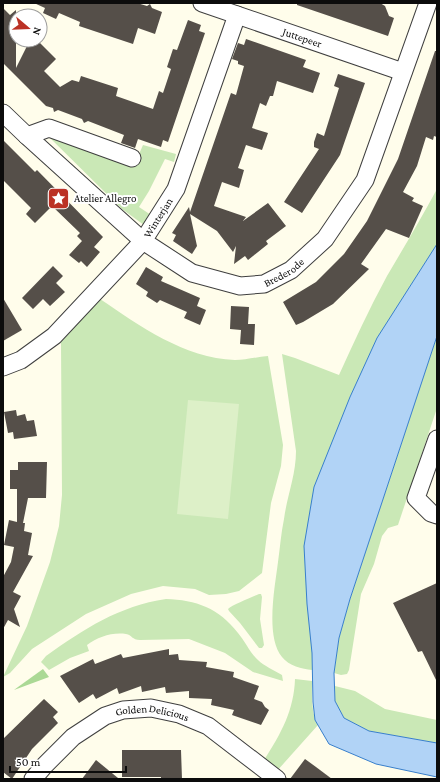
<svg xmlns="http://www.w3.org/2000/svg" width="440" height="782" font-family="'Crimson Pro',serif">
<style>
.green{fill:#cae8b6}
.forest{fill:#abd995}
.pitch{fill:#ddf0c8}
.water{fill:#b1d3f6;stroke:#387fcc}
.building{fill:#554f49}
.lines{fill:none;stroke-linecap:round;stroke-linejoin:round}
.minor-casing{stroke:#3f3f3f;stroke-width:19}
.minor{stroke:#fff;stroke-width:17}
.labels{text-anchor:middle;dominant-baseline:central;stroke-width:4;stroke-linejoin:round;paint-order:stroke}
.street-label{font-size:11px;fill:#0c0c0c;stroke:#fff}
.poi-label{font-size:11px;fill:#0c0c0c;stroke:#fff;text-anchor:start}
</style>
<rect width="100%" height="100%" fill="#fffdeb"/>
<g class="green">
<polygon points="47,135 136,161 143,145 176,154 174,162 165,159 149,191 139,207 151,215 144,225 122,209"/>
<path d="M 437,189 L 437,244 L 377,339 L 350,397 L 312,653 L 312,670 C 302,669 289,666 282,657 C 265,637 275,586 278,562 C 280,548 281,533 284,519 C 287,496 296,475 296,451 L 282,354 L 295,358 L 339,375 C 354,342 369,309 387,276 C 404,247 421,219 437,189 Z"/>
<path d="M 100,299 C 140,326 184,358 235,360 C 245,360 257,357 268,356 L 283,445 L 281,466 L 271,503 L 262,573 L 239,591 L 226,594 L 209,595 L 195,589 L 163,586 L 131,594 L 86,614 L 32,649 L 10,673 L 3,677 L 27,626 L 50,562 L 59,526 L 62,495 L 61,342 Z"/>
<polygon points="437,336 437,408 398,525 388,528 382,536 374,564 361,594 349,670 347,674 341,675 334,673 339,638 350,599"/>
<path d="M 259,594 L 261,594 L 262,597 L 260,619 L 264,645 L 262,648 L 259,648 L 240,623 L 229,611 L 228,609 C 232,605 252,597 259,594 Z"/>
<path d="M 166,599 C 196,600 219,608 238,633 C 245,641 250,653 258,660 C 264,666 274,670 282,675 L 283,681 L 253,672 L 225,653 L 189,639 L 140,640 C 132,640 132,635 126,634 C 112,632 98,637 87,645 L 89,651 L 70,658 L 49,670 L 41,662 L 46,656 C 84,629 119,606 166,599 Z"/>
<path d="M 295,679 L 312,681 C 312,696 311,713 318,725 L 276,772 L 264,760 C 281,734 294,710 295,679 Z"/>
<polygon points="335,686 355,691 385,709 437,720 437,743 369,731 344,718 335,701"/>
</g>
<polygon class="forest" points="43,669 49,677 14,690 18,687"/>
<polygon class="pitch" points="188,400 239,404 228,519 177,514"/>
<polygon class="water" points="437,244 437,336 350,599 339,638 334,673 335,701 344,718 369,731 437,743 437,777 376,764 329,744 315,720 313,702 312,653 307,604 304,546 314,487 350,397 377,338"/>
<g class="building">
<polygon points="34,3 137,3 147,6 150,4 152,8 162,12 155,34 138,28 133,44 79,26 80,22 59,13 56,19 43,13 45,8"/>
<polygon points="297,3 380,3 385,6 389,16 394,18 388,36 297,5"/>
<polygon points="3,8 10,15 16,10 16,68 30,40 37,40 56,59 44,71 60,87 72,80 79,82 81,76 118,88 116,96 153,109 159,91 163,93 171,69 167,67 173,49 177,50 188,20 201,25 199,31 205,33 168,142 163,140 161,147 138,139 135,148 121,143 124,135 88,121 84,123 82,119 58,110 54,112 53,108 46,106 3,63"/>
<polygon points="246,39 306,60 303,67 320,73 313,93 277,81 273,96 270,96 266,106 260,103 252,128 268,133 262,150 246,145 238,168 244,170 239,188 222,182 214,206 246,217 243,221 268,203 286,226 266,241 268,244 248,260 245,256 234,264 236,246 233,252 217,231 190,214 197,246 192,254 173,241 176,235 172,233 189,207 190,212 231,93 236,95 244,66 238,64 238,61 232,59 238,43 244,45"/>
<polygon points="435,51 437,51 437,137 434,136 433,140 426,137 417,166 403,192 414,198 412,201 423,206 409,238 386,229 361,264 369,269 333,304 303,322 296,325 283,302 316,282 344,254 367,221 398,159"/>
<polygon points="338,74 365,83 340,155 302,213 284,202 319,149 314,147 314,142 317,133 324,136 339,88 334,86"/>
<polygon points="3,140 35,172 37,170 103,237 94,247 100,252 87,267 81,261 79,263 69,255 82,241 77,236 80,233 52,206 35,223 26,214 31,208 3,180"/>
<polygon points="53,266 63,276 56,283 65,292 50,306 43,299 33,309 22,298"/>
<polygon points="146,267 163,277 161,281 200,298 197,306 206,310 200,325 184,318 187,312 160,300 157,303 146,296 148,292 136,284"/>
<polygon points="3,298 22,330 3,341"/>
<polygon points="231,306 249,307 248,324 255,324 254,345 240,344 241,330 230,329"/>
<polygon points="16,410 17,416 25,414 27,421 34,420 37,436 14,439 13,432 8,433 4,412"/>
<polygon points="18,462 47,462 46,498 28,498 23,523 25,523 24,531 32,533 28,555 33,556 13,592 21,596 14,609 20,627 8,620 3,629 3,577 11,562 14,547 4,545 9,520 17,522 17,489 10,489 10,470 18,470"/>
<polygon points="437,583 437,682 422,651 418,652 393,603"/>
<polygon points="169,649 169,655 178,654 179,660 207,662 206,667 234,672 233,677 259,686 254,699 262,702 265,707 269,710 261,725 232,715 234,710 211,705 212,699 189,698 189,691 166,693 165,687 142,692 141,686 119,694 117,688 96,699 93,694 79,703 60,676 93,659 95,664 121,654 123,658"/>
<polygon points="44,699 58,712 53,717 58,723 32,749 12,779 3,772 3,739"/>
<polygon points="122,750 181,750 182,779 161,779 161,777 122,777"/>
<polygon points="305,759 316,767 332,779 290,779"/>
<polygon points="96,760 118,778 82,779"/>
</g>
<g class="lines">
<defs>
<g id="minor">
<path id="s1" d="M 202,3 L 403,72"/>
<path id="s2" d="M 3,113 L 27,136 L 143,241 L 192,273 L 240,286 L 264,284 L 291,270 L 325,239 L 365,180 L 428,3"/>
<polyline points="27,136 49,128 132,158"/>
<path id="s3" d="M 3,367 L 21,360 L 54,336 L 143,241 L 176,189 L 237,15"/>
<polyline points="437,439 416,498 431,513 437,515"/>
<path id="s4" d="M 33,779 L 45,765 L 73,737 L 105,716 L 123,710 L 151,708 L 179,714 L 208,726 L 277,779"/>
</g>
</defs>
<use href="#minor" class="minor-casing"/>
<use href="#minor" class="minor"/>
</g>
<defs>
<symbol id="sight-square" viewBox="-11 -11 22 22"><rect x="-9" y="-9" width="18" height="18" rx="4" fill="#bb3125" stroke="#fff"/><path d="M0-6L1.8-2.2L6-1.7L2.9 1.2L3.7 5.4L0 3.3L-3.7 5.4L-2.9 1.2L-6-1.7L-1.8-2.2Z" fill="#fff"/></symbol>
</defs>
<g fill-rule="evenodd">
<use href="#sight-square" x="46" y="186" width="25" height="25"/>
</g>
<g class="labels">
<g class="street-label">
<text stroke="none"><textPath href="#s1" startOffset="106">Juttepeer</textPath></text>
<text stroke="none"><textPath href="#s3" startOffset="218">Winterjan</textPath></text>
<text stroke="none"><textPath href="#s2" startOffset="345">Brederode</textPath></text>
<text stroke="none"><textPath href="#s4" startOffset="145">Golden Delicious</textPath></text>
</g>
<g class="poi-label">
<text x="74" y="198">Atelier Allegro</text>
</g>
</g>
<rect width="440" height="782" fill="none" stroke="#0c0c0c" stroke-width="8"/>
<g transform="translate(28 28) rotate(109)"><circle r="19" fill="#ffffff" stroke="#9e9e9e"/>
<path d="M0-3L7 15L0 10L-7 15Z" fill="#bb3125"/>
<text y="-6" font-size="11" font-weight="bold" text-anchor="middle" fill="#0c0c0c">N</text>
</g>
<path d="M10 766v6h116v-6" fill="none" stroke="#0c0c0c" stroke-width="2"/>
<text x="16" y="766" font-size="12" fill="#0c0c0c" stroke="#ffffff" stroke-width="3" paint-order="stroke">50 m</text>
</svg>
